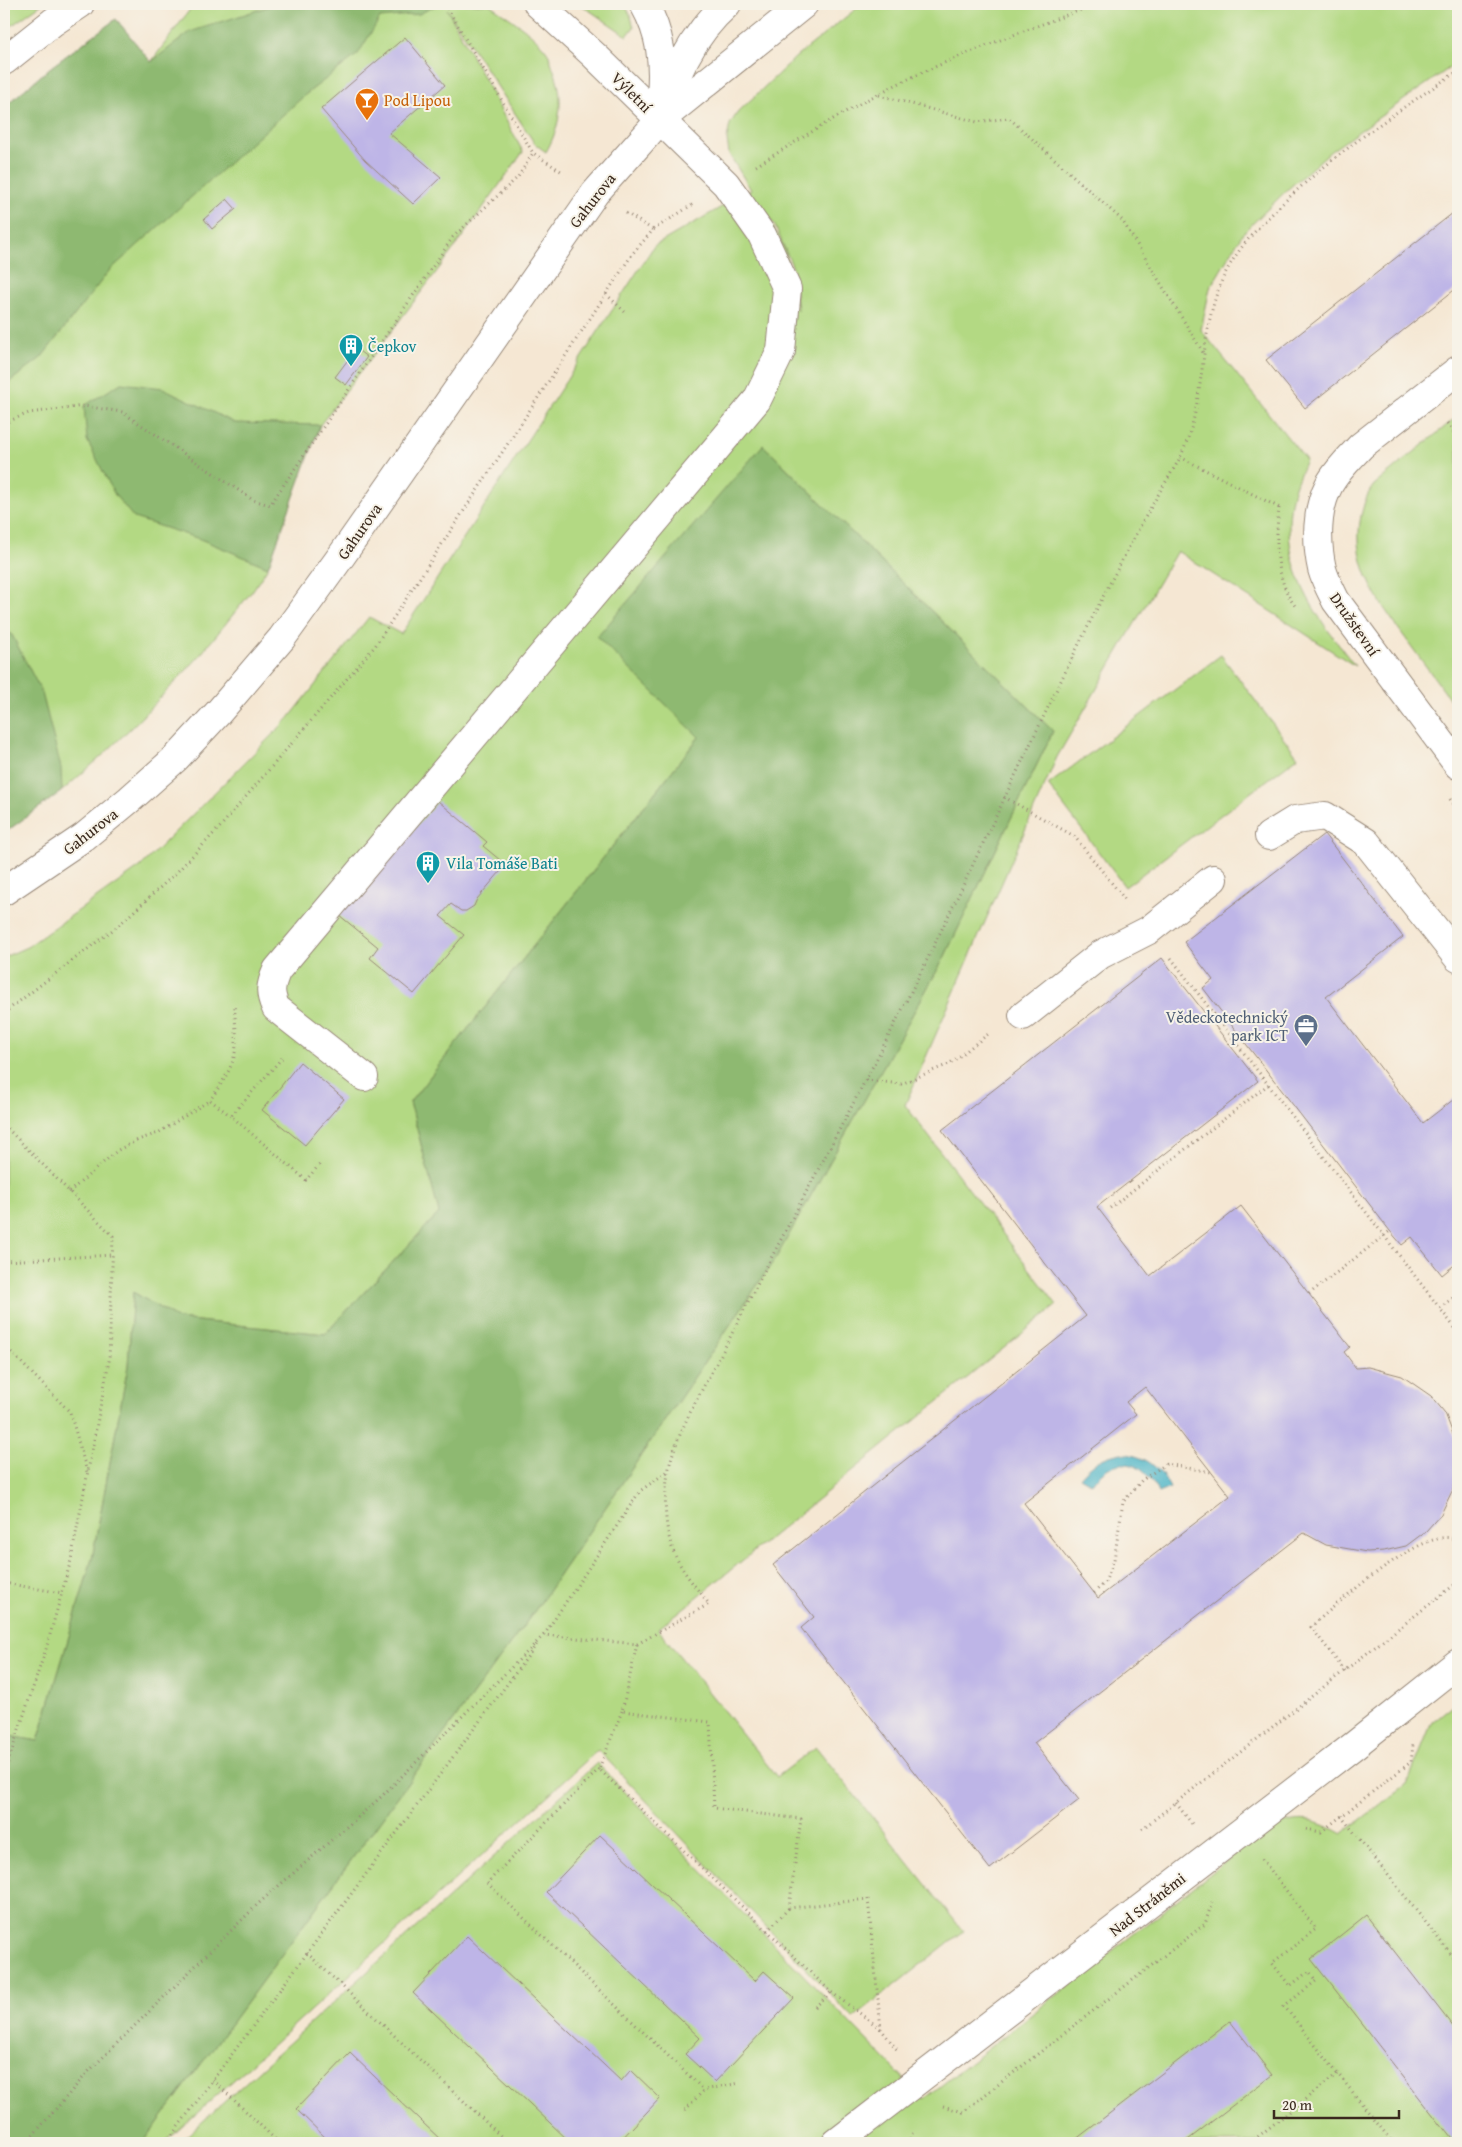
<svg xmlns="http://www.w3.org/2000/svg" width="1462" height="2147" font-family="'Gentium Book Plus',serif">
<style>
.green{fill:#b3d983;stroke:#778250;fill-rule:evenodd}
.forest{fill:#8eb971;stroke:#647248}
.water{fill:#49b4c7;stroke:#426f72}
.building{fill:#beb5e7;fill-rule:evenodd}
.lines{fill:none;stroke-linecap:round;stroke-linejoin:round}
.minor-casing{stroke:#988878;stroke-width:30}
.path{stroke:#988878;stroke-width:3;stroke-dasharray:1 4;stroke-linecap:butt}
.minor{stroke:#fff;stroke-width:28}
.path-bridge{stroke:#988878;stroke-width:3;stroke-dasharray:1 4;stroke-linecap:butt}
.labels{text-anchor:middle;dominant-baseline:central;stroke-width:4;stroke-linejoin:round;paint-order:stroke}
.street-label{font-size:16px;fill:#3b2a1e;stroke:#f7f3e8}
.food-label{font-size:16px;fill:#c56008;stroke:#f7f3e8;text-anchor:start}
.culture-label{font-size:16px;fill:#0d838f;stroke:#f7f3e8;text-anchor:start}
.service-label{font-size:16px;fill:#4e5e75;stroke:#f7f3e8;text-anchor:end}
</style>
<rect width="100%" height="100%" fill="#f7f3e8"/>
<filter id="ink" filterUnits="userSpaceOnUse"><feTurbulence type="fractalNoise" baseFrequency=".02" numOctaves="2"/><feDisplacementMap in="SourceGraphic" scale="10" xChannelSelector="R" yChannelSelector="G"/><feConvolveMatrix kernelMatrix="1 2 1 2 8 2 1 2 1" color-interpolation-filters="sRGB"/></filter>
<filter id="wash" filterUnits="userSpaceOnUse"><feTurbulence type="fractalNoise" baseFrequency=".0096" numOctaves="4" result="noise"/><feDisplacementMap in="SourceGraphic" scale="20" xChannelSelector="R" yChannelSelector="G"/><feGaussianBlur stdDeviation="1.12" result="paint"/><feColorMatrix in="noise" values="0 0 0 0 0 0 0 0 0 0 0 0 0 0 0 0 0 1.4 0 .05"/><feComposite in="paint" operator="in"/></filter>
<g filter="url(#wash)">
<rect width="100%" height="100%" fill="#f5e7d3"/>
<g class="green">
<polygon points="4,4 42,4 4,31"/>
<path d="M 194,4 L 489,4 C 508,17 531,31 546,50 C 549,54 551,62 553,68 C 565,96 561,126 546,152 L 535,144 L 447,9 L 523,152 L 447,258 L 320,425 L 268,567 L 253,590 L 197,659 L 138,721 L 102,756 L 62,791 L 4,833 L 4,107 L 51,67 L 116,19 L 151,62 Z"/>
<polygon points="580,4 624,4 630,14 634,27 627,36"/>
<path d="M 862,4 L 1458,4 L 1458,62 L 1331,151 L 1287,190 L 1243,233 L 1210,288 L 1201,330 L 1306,460 C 1300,474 1293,489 1291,503 C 1280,570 1317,617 1355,666 L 1177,551 L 1057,757 L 905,1105 L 1057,1305 L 658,1629 L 777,1777 L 816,1747 L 963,1931 L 853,2018 L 598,1750 L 164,2143 L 143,2143 L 541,1602 L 777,1256 L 943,960 L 1053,731 L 763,445 L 699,737 L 410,1102 L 439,1213 L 325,1334 L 178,1319 L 133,1292 L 128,1366 L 92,1559 L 38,1741 L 4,1735 L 4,957 L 27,947 L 140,867 L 289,718 L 369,617 L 401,634 L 654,246 L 751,190 L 729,154 L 727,139 L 730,124 L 738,112 L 796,57 ZM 762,207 L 775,226 L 793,268 L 798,310 L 784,249 Z"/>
<path d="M 1458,416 L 1458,711 C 1443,689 1427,668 1411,646 C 1383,607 1350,568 1361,516 C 1364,504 1366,495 1374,485 Z"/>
<polygon points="1221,655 1298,757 1125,887 1048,785"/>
<path d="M 1458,1701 L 1458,2143 L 179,2143 L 597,1763 L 924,2099 L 1257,1837 C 1289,1817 1307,1814 1342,1834 L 1407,1784 L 1432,1722 Z"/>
</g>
<g class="forest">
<polygon points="276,4 439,4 419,14 380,18 358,54 305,95 109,271 41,358 4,386 4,107 51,67 116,19 151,62 190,32"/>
<polygon points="121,383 163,388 235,423 320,425 268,567 200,539 134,518 115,495 87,440 84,406"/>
<polygon points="763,445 1053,731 943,960 777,1256 541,1602 143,2143 4,2143 4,1735 38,1741 92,1559 128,1366 133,1292 178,1319 325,1334 439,1213 410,1102 699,737 597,637"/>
<polygon points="4,629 12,635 42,693 61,768 62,791 4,833"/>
</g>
<path class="water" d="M 1121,1453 C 1147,1457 1158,1465 1170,1488 L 1158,1493 C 1144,1459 1114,1453 1092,1484 L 1080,1477 C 1092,1463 1102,1457 1121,1453 Z"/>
<g id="blocks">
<g class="building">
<polygon points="405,37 445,85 389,133 441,177 413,204 365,160 321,109"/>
<polygon points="227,199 236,209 212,229 204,219"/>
<polygon points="1458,209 1458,287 1305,408 1266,360"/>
<polygon points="356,349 367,357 346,385 335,377"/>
<polygon points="438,801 487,842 483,846 506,865 477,899 474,906 466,911 461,911 451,904 440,916 464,935 414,994 370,958 378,947 339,915 349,901 352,903 379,870 381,858 397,840 410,834"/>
<polygon points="1324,834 1403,937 1326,997 1423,1123 1458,1096 1458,1262 1442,1275 1412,1237 1402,1245 1390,1231 1203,988 1213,980 1184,942"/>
<path d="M 1162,958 L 1258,1081 L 1097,1207 L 1150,1276 L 1241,1206 L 1350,1347 L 1344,1352 L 1356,1368 L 1368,1367 L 1402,1376 L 1431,1396 L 1445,1413 L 1456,1442 L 1457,1473 L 1454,1487 L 1441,1514 L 1426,1531 L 1406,1546 L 1384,1551 L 1367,1552 L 1326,1545 L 1304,1533 L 1034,1743 L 1079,1800 L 990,1869 L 801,1628 L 814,1617 L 773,1565 L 1086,1316 L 942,1130 ZM 1145,1387 L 1230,1496 L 1098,1598 L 1024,1503 L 1136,1414 L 1126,1402 Z"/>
<polygon points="300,1062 344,1099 305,1145 262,1110"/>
<polygon points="600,1835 755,1981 764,1971 794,1998 715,2082 685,2054 700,2038 546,1892"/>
<polygon points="1366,1915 1458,2033 1458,2143 1455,2143 1311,1959"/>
<polygon points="467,1936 621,2081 631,2070 660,2098 618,2143 567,2143 569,2141 413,1993"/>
<polygon points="1230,2021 1272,2075 1184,2143 1071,2143"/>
<polygon points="350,2053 444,2143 331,2143 296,2109"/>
</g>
</g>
</g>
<g filter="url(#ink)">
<use href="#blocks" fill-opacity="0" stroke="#988878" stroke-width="1"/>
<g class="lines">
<defs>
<g id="minor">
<path d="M 644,4 C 661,34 664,62 661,96"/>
<polyline points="4,61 53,22 80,4"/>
<path d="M 660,120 C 676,74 690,37 727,4"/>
<path d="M 1458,370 L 1361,446 C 1350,458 1337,470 1329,485 C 1316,510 1316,542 1322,569 C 1325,580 1331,591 1336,601 L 1458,765"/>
<polyline points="1269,836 1295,820 1325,816 1366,842 1458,958"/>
<polyline points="4,891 84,837 130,799 176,758 217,714 282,638 342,555 595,193 660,120 804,4"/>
<polyline points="1023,1016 1100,955 1149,930 1213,879"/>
<path d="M 364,1077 L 276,1008 C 269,993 270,986 277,970 L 757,400 L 781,351 L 787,289 L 762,235 L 726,184 L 595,56 L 538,4"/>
<polyline points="836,2143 1356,1744 1458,1663"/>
</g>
</defs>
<use href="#minor" class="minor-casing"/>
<g class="path">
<polyline points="445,4 533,153 564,173"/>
<polyline points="879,95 977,122 1009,118 1122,220 1204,354"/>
<path d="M 756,166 C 804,137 851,106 902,82 C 965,52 1031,28 1097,4"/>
<polyline points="626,213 653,230"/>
<polyline points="606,294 626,313"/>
<polyline points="4,423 29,413 84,406 122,412 253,500 270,505 453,237 518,177 533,153"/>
<polyline points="1447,423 1458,438"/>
<polyline points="1180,457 1280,508"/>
<path d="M 1279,508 C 1275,540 1275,581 1296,607"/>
<polyline points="1004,797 1074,836 1127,902"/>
<polyline points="1450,799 1458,811"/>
<polyline points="1171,958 1458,1332"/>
<polyline points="4,1013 119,925 176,873 220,827 375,646 633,253 653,230 695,203"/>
<polyline points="282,1058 231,1116 306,1180 321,1163"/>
<polyline points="866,1080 901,1084 949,1064 991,1032"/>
<path d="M 231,1116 L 210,1100 C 222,1083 236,1064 236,1043 C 237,1030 234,1018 235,1004"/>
<polyline points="4,1125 113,1236 109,1361 71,1560 46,1649 4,1774"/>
<polyline points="69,1192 118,1150 138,1140 158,1133 210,1100"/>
<polyline points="1110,1208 1269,1084"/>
<polyline points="4,1261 112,1255"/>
<polyline points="1440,1308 1458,1294"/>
<polyline points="4,1345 70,1412 87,1472"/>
<polyline points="4,1583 62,1593"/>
<polyline points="1094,1593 1105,1582 1114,1560 1123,1502 1142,1480 1166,1464 1211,1472"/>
<polyline points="544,1635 640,1491 668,1471"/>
<path d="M 637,1644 L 709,1604 C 700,1592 690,1581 682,1568 C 664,1540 663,1505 668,1473 C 674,1436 705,1385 723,1351 C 769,1260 818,1171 865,1081 C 958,907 1034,725 1127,551 C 1142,522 1159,493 1176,465 C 1212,402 1193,321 1233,260 C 1246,239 1263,223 1280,206 C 1334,154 1396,112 1458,71"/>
<path d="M 1345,1671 L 1311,1627 C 1332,1608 1430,1519 1458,1541"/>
<polyline points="622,1711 599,1769 831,1992 881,2029"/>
<polyline points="599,1769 487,1883 704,2090"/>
<polyline points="1176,1803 1192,1824"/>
<polyline points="1341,1816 1458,1963"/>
<polyline points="1142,1829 1458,1582"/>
<polyline points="1306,1829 1321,1832 1411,1762 1413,1745"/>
<polyline points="1262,1859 1316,1929 1272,1963 1290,1986 1309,1971 1316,1981 1284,2006 1393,2143"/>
<polyline points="767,1931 789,1908"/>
<polyline points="307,1953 508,2143"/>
<polyline points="815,2007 831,1992"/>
<polyline points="213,2080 279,2143"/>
<polyline points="943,2106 963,2112 1205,1924 1212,1902"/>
<polyline points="685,2110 704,2090 740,2083"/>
<polyline points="26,2143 90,2070 259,1903 381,1797 544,1635 637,1644 622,1711 710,1722 714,1808 801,1819 789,1908 868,1899 881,2029 898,2051"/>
<polyline points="166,2143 537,1644"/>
<polyline points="908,2143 914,2130"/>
<polyline points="1250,2143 1337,2074"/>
</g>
<use href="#minor" class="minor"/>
<polyline class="path-bridge" points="1309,1294 1390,1231"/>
</g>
</g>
<defs>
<symbol id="bar-pin" viewBox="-11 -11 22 30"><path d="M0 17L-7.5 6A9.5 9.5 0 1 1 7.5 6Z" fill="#e8710a" stroke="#f7f3e8"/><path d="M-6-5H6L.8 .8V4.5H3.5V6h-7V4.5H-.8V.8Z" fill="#fff"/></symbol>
<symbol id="building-pin" viewBox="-11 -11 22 30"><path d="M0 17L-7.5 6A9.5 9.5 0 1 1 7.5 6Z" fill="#0f9aa8" stroke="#f7f3e8"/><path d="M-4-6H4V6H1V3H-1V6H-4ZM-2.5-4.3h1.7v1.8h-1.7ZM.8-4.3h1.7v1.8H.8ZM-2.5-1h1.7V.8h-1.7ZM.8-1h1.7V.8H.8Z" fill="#fff"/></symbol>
<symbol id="office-pin" viewBox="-11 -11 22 30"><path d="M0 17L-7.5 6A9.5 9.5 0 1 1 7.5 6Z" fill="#5c6f8a" stroke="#f7f3e8"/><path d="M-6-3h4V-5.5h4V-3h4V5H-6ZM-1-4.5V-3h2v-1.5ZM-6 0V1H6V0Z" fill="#fff"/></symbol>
</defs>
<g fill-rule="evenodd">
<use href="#bar-pin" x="353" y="86" width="28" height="38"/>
<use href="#building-pin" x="337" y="332" width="28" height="38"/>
<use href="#building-pin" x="414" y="849" width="28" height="38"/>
<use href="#office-pin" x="1292" y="1012" width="28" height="38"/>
</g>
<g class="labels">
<g class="street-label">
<text transform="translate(632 92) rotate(45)">Výletní</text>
<text transform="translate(592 200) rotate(-52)">Gahurova</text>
<text transform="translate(359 531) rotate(-55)">Gahurova</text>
<text transform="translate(1355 624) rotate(55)">Družstevní</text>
<text transform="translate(90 831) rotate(-38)">Gahurova</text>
<text transform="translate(1147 1904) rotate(-38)">Nad Stráněmi</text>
</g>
<g class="food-label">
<text x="384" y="100">Pod Lipou</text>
</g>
<g class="culture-label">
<text x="368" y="346">Čepkov</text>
<text x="446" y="863">Vila Tomáše Bati</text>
</g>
<g class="service-label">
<text x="1288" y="1017">Vědeckotechnický<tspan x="1288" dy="18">park ICT</tspan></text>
</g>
</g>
<rect width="1462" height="2147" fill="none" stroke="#f7f3e8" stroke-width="20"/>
<path d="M1274 2110v8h125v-8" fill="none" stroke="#3b2a1e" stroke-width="2.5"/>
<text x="1282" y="2110" font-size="15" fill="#3b2a1e" stroke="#f7f3e8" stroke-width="4" paint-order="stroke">20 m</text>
</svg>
